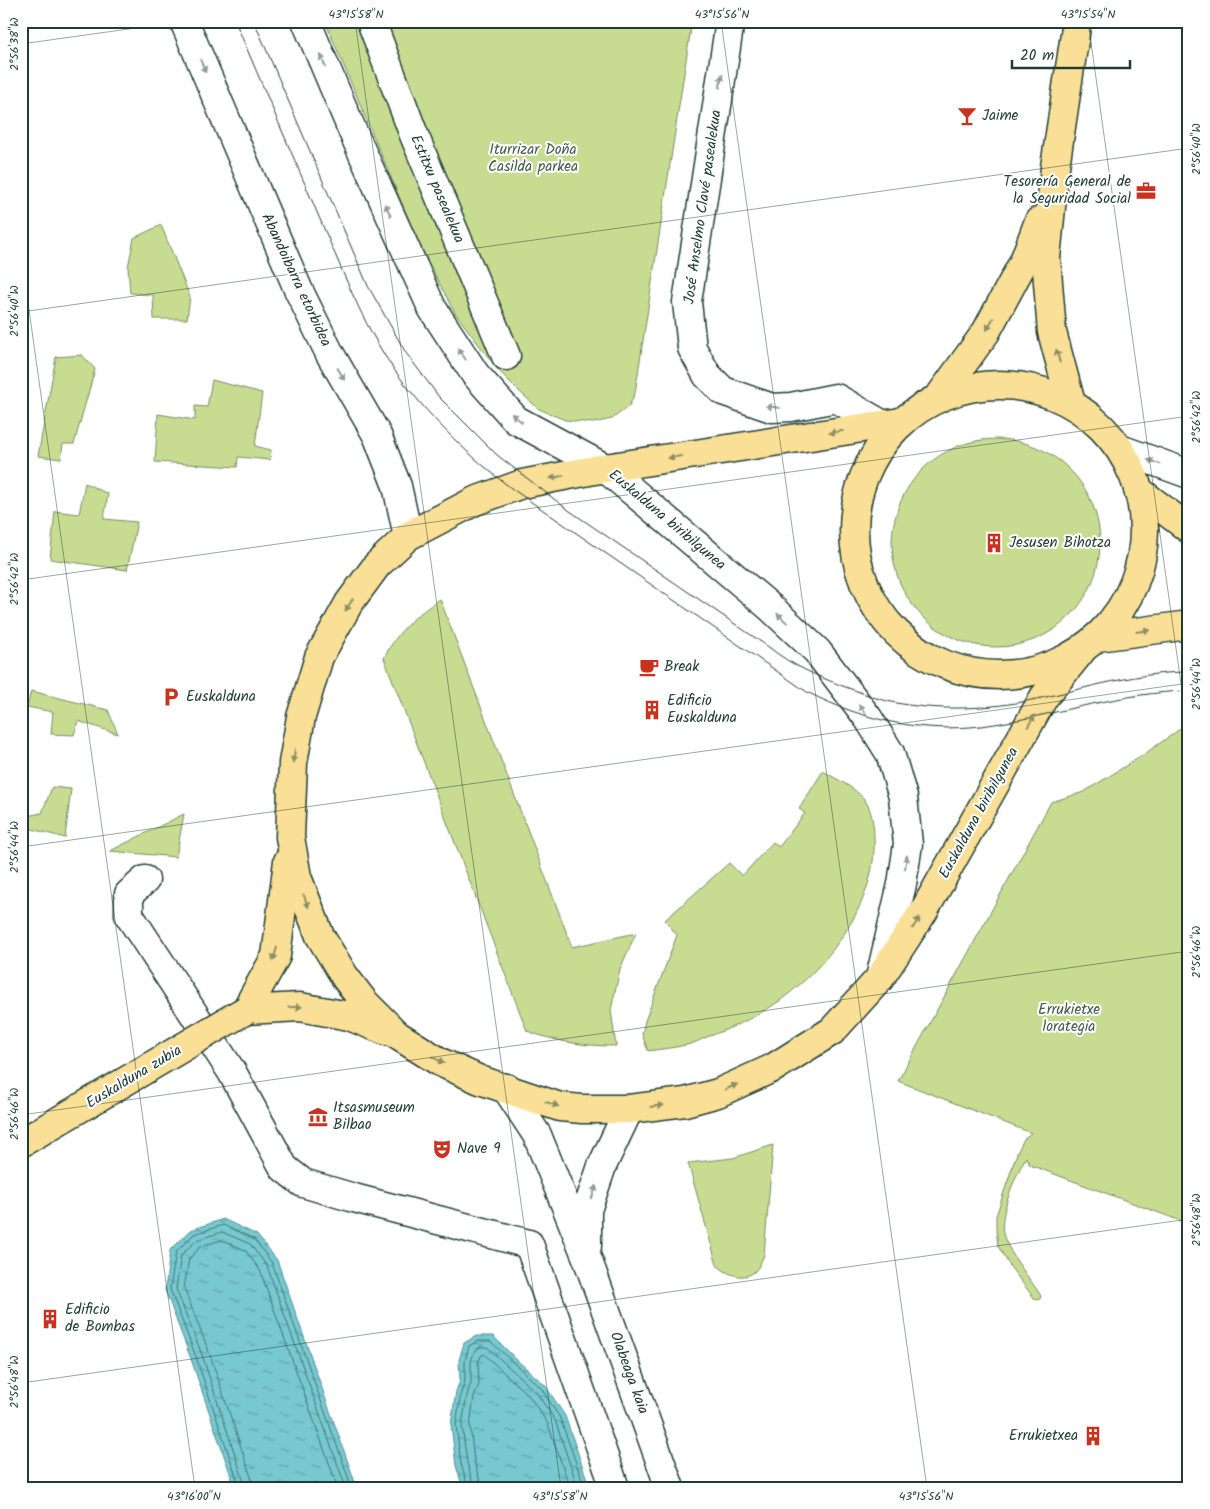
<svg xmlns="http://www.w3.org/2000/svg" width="1210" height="1509" font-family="Kalam,sans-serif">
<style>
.green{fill:#c8dc91;stroke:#748c62}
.water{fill:url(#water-ripples);stroke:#549092}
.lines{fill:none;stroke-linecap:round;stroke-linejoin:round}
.shore{stroke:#427572;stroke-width:1}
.street-casing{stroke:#1f3d34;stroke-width:31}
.primary-casing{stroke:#1f3d34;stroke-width:31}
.street{stroke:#fff;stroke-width:28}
.primary{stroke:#fadf96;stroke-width:28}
.tram{stroke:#1f3d34;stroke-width:1}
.primary-bridge-casing{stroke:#1f3d34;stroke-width:31;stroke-linecap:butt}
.primary-bridge{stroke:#fadf96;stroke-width:28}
.oneway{fill:#8f9e9a}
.oneway2{fill:#8c8e65}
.ticks{fill:none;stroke:#1f3d34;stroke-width:1;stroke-opacity:0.45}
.labels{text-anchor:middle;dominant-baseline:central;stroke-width:4;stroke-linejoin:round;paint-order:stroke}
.poi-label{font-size:15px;fill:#1f3d34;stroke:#fff;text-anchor:start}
.park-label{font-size:15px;fill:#415d47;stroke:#fff}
.street-label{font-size:15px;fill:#1f3d34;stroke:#fff}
.neatline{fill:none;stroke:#1f3d34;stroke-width:2}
.ticks-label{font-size:12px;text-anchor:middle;fill:#1f3d34}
</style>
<defs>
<pattern id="water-ripples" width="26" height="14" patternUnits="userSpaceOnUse" patternTransform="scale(1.25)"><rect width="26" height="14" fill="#77c8d0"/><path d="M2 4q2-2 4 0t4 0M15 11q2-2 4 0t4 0" fill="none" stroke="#61a4aa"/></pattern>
</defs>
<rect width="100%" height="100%" fill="#fff"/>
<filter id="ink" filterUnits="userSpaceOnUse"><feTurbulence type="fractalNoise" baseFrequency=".02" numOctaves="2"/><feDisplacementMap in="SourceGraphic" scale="10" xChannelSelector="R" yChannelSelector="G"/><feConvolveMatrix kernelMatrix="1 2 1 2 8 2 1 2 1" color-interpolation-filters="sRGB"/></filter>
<g filter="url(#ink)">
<g class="green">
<polygon points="325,21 692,21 635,393 629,406 612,419 593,423 565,420 539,409 522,394 498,370 455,313 419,244"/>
<polygon points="161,225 190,297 187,319 154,319 153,295 130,293 128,267 134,238"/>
<polygon points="82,355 95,369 74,444 63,444 61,459 38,456 56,357"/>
<polygon points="212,380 262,393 255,446 271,450 270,460 238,457 237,467 155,462 158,414 195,420 195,406 207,407"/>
<circle cx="996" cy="543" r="104"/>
<polygon points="85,483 108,494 104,519 137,522 127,570 50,559 55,511 79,514"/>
<path d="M 440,599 L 572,947 L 636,933 L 620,969 L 611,1010 L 616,1046 C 583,1046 557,1042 527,1031 L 384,658 C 398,630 415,616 440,599 Z"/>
<polygon points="31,691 108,710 118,734 78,721 74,735 51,734 53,712 27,707"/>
<path d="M 1189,722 L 1189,1224 L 1030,1165 L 1026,1157 C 1016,1174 997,1217 1004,1237 C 1012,1258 1029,1277 1041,1296 L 1040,1299 L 1037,1300 L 1034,1298 L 1011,1268 L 998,1246 L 996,1229 L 996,1216 L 1017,1153 L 1024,1139 L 1031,1133 L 898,1081 L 1051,802 L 1084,792 L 1143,755 L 1173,734 Z"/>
<path d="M 823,771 C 836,779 854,787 864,799 C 872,809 874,826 874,839 C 877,905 825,971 772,1006 C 752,1019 729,1029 707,1037 C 700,1040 693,1044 686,1045 C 673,1048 660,1049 648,1051 L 642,1034 L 645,1021 L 677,935 L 665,920 L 729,863 L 742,876 L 773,842 L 779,847 L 805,813 L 799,809 Z"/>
<polygon points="52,787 71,789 65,838 21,826 21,817 42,813"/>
<polygon points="184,814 176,857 110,851"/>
<path d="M 773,1145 L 764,1255 C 761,1261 759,1268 754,1272 C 743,1281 726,1274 717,1265 L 688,1163 L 733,1158 Z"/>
</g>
<g class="water">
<polygon points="223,1219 257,1235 277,1260 357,1488 235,1488 191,1359 165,1290 170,1250 191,1230"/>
<polygon points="476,1336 493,1336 520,1363 545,1385 565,1416 590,1488 463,1488 456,1466 451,1425 456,1391 460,1381 459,1360 464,1343"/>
</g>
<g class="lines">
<g class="shore">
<polyline points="240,1488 196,1357 170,1289 176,1252 194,1234 223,1225 254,1239 272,1263 352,1488"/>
<polyline points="246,1488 202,1355 176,1289 181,1255 197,1240 222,1232 250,1244 267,1266 346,1488"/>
<polyline points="254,1488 252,1480 209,1352 184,1288 189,1259 201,1246 222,1240 245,1250 260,1270 338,1488"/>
<polyline points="468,1488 461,1464 456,1425 461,1393 465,1381 465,1361 469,1346 478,1341 490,1341 541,1388 560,1418 585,1488"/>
<polyline points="474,1488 467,1463 462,1425 467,1395 471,1383 471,1362 474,1352 480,1347 487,1347 536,1392 555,1420 578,1488"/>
<polyline points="482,1488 474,1461 470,1425 474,1397 479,1384 478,1363 481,1356 484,1354 530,1397 548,1424 570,1488"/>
</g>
<defs>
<g id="street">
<polyline points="184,21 298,289 330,354 377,435 397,486 408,536"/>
<polyline points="306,21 353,132 432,308 475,374 516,420 605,468 770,607 817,651 868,718 890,753 903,797 908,844 902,884 881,974"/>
<polyline points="371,21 414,135 506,356"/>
<polyline points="730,21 687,302 692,348 707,375 723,391 772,408 791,407 836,398 883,425"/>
<polyline points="1120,449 1189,474"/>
<polyline points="145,880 129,894 129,915 232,1072 284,1168 303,1183 354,1198 529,1244 615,1488"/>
<polyline points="506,1088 537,1135 587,1258 670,1488"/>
<polyline points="587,1246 587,1210 602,1166 629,1109"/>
</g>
<g id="primary">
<circle cx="999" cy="530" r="145"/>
<polyline points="939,397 986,332 1024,261 1039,221"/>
<polyline points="1071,403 1052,332 1046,258 1055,167 1077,21"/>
<polyline points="901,422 605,468 522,484 475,501 408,536 377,565 349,603 319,657 301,717 293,763 290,837 297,877 320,936 345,977 364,1002 397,1035 440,1062 480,1080 560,1107 582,1109 629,1109 685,1102 718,1093 773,1068 832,1031 880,978 925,909 1044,697 1082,650"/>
<polyline points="1138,490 1189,529"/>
<polyline points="1098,637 1189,625"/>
<polyline points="246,1010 276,956 288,861"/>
<polyline points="246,1010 300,1007 349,1016 386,1031"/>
</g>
</defs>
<use href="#street" class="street-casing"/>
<use href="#primary" class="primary-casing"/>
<use href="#street" class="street"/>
<use href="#primary" class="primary"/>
<g class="tram">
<path d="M 235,21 C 264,89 293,156 322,224 C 345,276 366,333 401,379 C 433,421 469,456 511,488 L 807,692 C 866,722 929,735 995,724 C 1059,714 1123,692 1189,691"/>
<path d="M 254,21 L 368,286 L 406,353 L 439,397 L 497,455 L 567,509 L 770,648 C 791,665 815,675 840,685 C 852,689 864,694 876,698 C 920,711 972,710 1016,703 C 1073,693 1130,672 1189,672"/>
</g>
<defs>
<polyline id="primary-bridge" points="21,1143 246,1010"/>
</defs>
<use href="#primary-bridge" class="primary-bridge-casing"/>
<use href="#primary-bridge" class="primary-bridge"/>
</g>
<defs><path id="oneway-solid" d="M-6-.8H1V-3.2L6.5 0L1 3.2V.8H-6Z" transform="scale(1.25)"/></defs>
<g class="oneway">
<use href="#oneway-solid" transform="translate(323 61) rotate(-113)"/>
<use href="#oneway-solid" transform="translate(203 66) rotate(67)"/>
<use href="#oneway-solid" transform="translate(721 81) rotate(-81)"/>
<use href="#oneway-solid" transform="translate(388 210) rotate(-114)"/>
<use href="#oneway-solid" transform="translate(462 354) rotate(-123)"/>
<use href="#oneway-solid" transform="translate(341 374) rotate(60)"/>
<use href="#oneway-solid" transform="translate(773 407) rotate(-173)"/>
<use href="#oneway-solid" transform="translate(517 418) rotate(-141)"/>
<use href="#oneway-solid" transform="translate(1154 462) rotate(-160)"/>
<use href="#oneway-solid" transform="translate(782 618) rotate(-137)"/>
<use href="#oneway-solid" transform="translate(863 710) rotate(-127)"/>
<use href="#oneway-solid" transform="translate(906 862) rotate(-81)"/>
<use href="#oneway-solid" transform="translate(594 1192) rotate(-71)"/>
</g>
<g class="oneway2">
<use href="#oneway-solid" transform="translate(990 324) rotate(118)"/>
<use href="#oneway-solid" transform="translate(1058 356) rotate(-105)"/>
<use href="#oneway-solid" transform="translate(836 432) rotate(171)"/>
<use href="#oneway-solid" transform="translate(675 457) rotate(171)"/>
<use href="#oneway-solid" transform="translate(557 477) rotate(169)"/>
<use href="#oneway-solid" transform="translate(349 605) rotate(122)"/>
<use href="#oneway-solid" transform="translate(1143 631) rotate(-8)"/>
<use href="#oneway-solid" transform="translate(1031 721) rotate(-60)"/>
<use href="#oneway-solid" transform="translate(294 756) rotate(99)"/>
<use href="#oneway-solid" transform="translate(306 901) rotate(69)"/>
<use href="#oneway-solid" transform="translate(916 923) rotate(-57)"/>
<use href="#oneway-solid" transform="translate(275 954) rotate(107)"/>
<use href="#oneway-solid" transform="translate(295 1007) rotate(-1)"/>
<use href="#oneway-solid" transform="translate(438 1060) rotate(29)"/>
<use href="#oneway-solid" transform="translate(731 1087) rotate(-25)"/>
<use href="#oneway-solid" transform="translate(552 1104) rotate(19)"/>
<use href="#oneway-solid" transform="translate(657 1106) rotate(-7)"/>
</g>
</g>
<path class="ticks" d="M 355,21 L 561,1488M 721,21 L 927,1488M 1088,21 L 1189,741M 21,44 L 186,21M 21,253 L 195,1488M 21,312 L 1189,148M 21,580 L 1189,416M 21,847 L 1189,683M 21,1115 L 1189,951M 21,1383 L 1189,1219M 1180,1488 L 1189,1486"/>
<defs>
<symbol id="bar-bare" viewBox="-9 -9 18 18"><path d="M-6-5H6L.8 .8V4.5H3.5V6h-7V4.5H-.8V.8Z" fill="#c8321e" stroke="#fff" stroke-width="2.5" paint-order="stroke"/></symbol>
<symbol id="office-bare" viewBox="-9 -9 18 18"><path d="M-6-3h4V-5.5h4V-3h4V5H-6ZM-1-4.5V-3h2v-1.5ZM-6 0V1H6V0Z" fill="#c8321e" stroke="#fff" stroke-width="2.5" paint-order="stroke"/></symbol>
<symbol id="building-bare" viewBox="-9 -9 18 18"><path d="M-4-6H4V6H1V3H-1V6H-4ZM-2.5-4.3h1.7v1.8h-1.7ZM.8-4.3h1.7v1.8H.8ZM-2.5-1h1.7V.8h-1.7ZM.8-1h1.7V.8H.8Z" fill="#c8321e" stroke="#fff" stroke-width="2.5" paint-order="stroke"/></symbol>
<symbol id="cafe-bare" viewBox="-9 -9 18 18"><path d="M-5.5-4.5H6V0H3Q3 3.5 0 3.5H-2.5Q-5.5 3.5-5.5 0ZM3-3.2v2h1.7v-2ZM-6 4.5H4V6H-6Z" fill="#c8321e" stroke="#fff" stroke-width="2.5" paint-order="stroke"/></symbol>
<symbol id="parking-bare" viewBox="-9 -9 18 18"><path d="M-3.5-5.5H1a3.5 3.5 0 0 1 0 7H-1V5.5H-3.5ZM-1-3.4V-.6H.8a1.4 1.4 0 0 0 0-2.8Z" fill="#c8321e" stroke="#fff" stroke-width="2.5" paint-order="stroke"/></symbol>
<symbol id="museum-bare" viewBox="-9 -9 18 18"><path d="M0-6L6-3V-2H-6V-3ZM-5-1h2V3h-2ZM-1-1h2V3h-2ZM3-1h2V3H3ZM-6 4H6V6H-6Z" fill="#c8321e" stroke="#fff" stroke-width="2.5" paint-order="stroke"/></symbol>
<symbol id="theatre-bare" viewBox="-9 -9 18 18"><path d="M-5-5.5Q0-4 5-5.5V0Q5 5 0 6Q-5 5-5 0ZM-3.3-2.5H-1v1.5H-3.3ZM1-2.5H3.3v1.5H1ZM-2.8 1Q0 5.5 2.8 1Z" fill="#c8321e" stroke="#fff" stroke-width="2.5" paint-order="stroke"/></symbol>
</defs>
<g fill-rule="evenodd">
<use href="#bar-bare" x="953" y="102" width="28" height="28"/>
<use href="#office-bare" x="1132" y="177" width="28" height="28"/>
<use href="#building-bare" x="980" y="529" width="28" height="28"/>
<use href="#cafe-bare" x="635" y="653" width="28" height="28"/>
<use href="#parking-bare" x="157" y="683" width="28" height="28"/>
<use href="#building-bare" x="638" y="696" width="28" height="28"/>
<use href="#museum-bare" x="304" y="1103" width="28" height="28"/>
<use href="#theatre-bare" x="428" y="1135" width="28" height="28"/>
<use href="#building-bare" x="36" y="1305" width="28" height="28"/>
<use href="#building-bare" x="1079" y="1422" width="28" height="28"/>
</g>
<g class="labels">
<g class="poi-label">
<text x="982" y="116">Jaime</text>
<text x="1131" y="182" text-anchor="end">Tesorería General de<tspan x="1131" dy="17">la Seguridad Social</tspan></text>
<text x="1009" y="543">Jesusen Bihotza</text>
<text x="664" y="667">Break</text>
<text x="186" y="697">Euskalduna</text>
<text x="667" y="701">Edificio<tspan x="667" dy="17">Euskalduna</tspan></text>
<text x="333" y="1108">Itsasmuseum<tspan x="333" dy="17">Bilbao</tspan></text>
<text x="457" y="1149">Nave 9</text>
<text x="65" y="1310">Edificio<tspan x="65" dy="17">de Bombas</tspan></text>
<text x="1078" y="1436" text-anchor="end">Errukietxea</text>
</g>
<g class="park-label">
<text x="533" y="150">Iturrizar Doña<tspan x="533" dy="17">Casilda parkea</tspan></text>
<text x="1069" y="1010">Errukietxe<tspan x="1069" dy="17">lorategia</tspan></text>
</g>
<g class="street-label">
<text transform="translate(437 189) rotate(67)">Estitxu pasealekua</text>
<text transform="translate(703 207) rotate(-82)">José Anselmo Clavé pasealekua</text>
<text transform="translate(296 280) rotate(65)">Abandoibarra etorbidea</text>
<text transform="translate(667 520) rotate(40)">Euskalduna biribilgunea</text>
<text transform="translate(979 813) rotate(-61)">Euskalduna biribilgunea</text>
<text transform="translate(134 1077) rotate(-31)">Euskalduna zubia</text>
<text transform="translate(629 1373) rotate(70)">Olabeaga kaia</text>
</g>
</g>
<rect width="1210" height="1509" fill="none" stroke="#fff" stroke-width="55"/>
<path d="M1012 60v8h118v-8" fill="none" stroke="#1f3d34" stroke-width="2.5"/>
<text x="1020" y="60" font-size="15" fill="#1f3d34" stroke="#ffffff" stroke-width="4" paint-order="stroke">20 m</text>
<rect x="28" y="28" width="1154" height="1454" class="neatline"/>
<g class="ticks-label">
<text x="356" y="18">43°15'58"N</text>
<text x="722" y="18">43°15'56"N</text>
<text x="1088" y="18">43°15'54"N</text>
<text transform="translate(14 44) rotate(-90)" y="4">2°56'38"W</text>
<text transform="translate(1196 149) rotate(-90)" y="4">2°56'40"W</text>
<text transform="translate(14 311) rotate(-90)" y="4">2°56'40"W</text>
<text transform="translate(1196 417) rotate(-90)" y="4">2°56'42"W</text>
<text transform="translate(14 579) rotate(-90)" y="4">2°56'42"W</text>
<text transform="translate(1196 684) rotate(-90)" y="4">2°56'44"W</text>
<text transform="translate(14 847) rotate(-90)" y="4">2°56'44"W</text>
<text transform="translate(1196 952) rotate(-90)" y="4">2°56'46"W</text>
<text transform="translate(14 1114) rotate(-90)" y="4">2°56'46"W</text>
<text transform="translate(1196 1220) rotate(-90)" y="4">2°56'48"W</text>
<text transform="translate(14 1382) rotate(-90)" y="4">2°56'48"W</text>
<text x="194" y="1500">43°16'00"N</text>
<text x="560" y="1500">43°15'58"N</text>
<text x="926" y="1500">43°15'56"N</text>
</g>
</svg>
